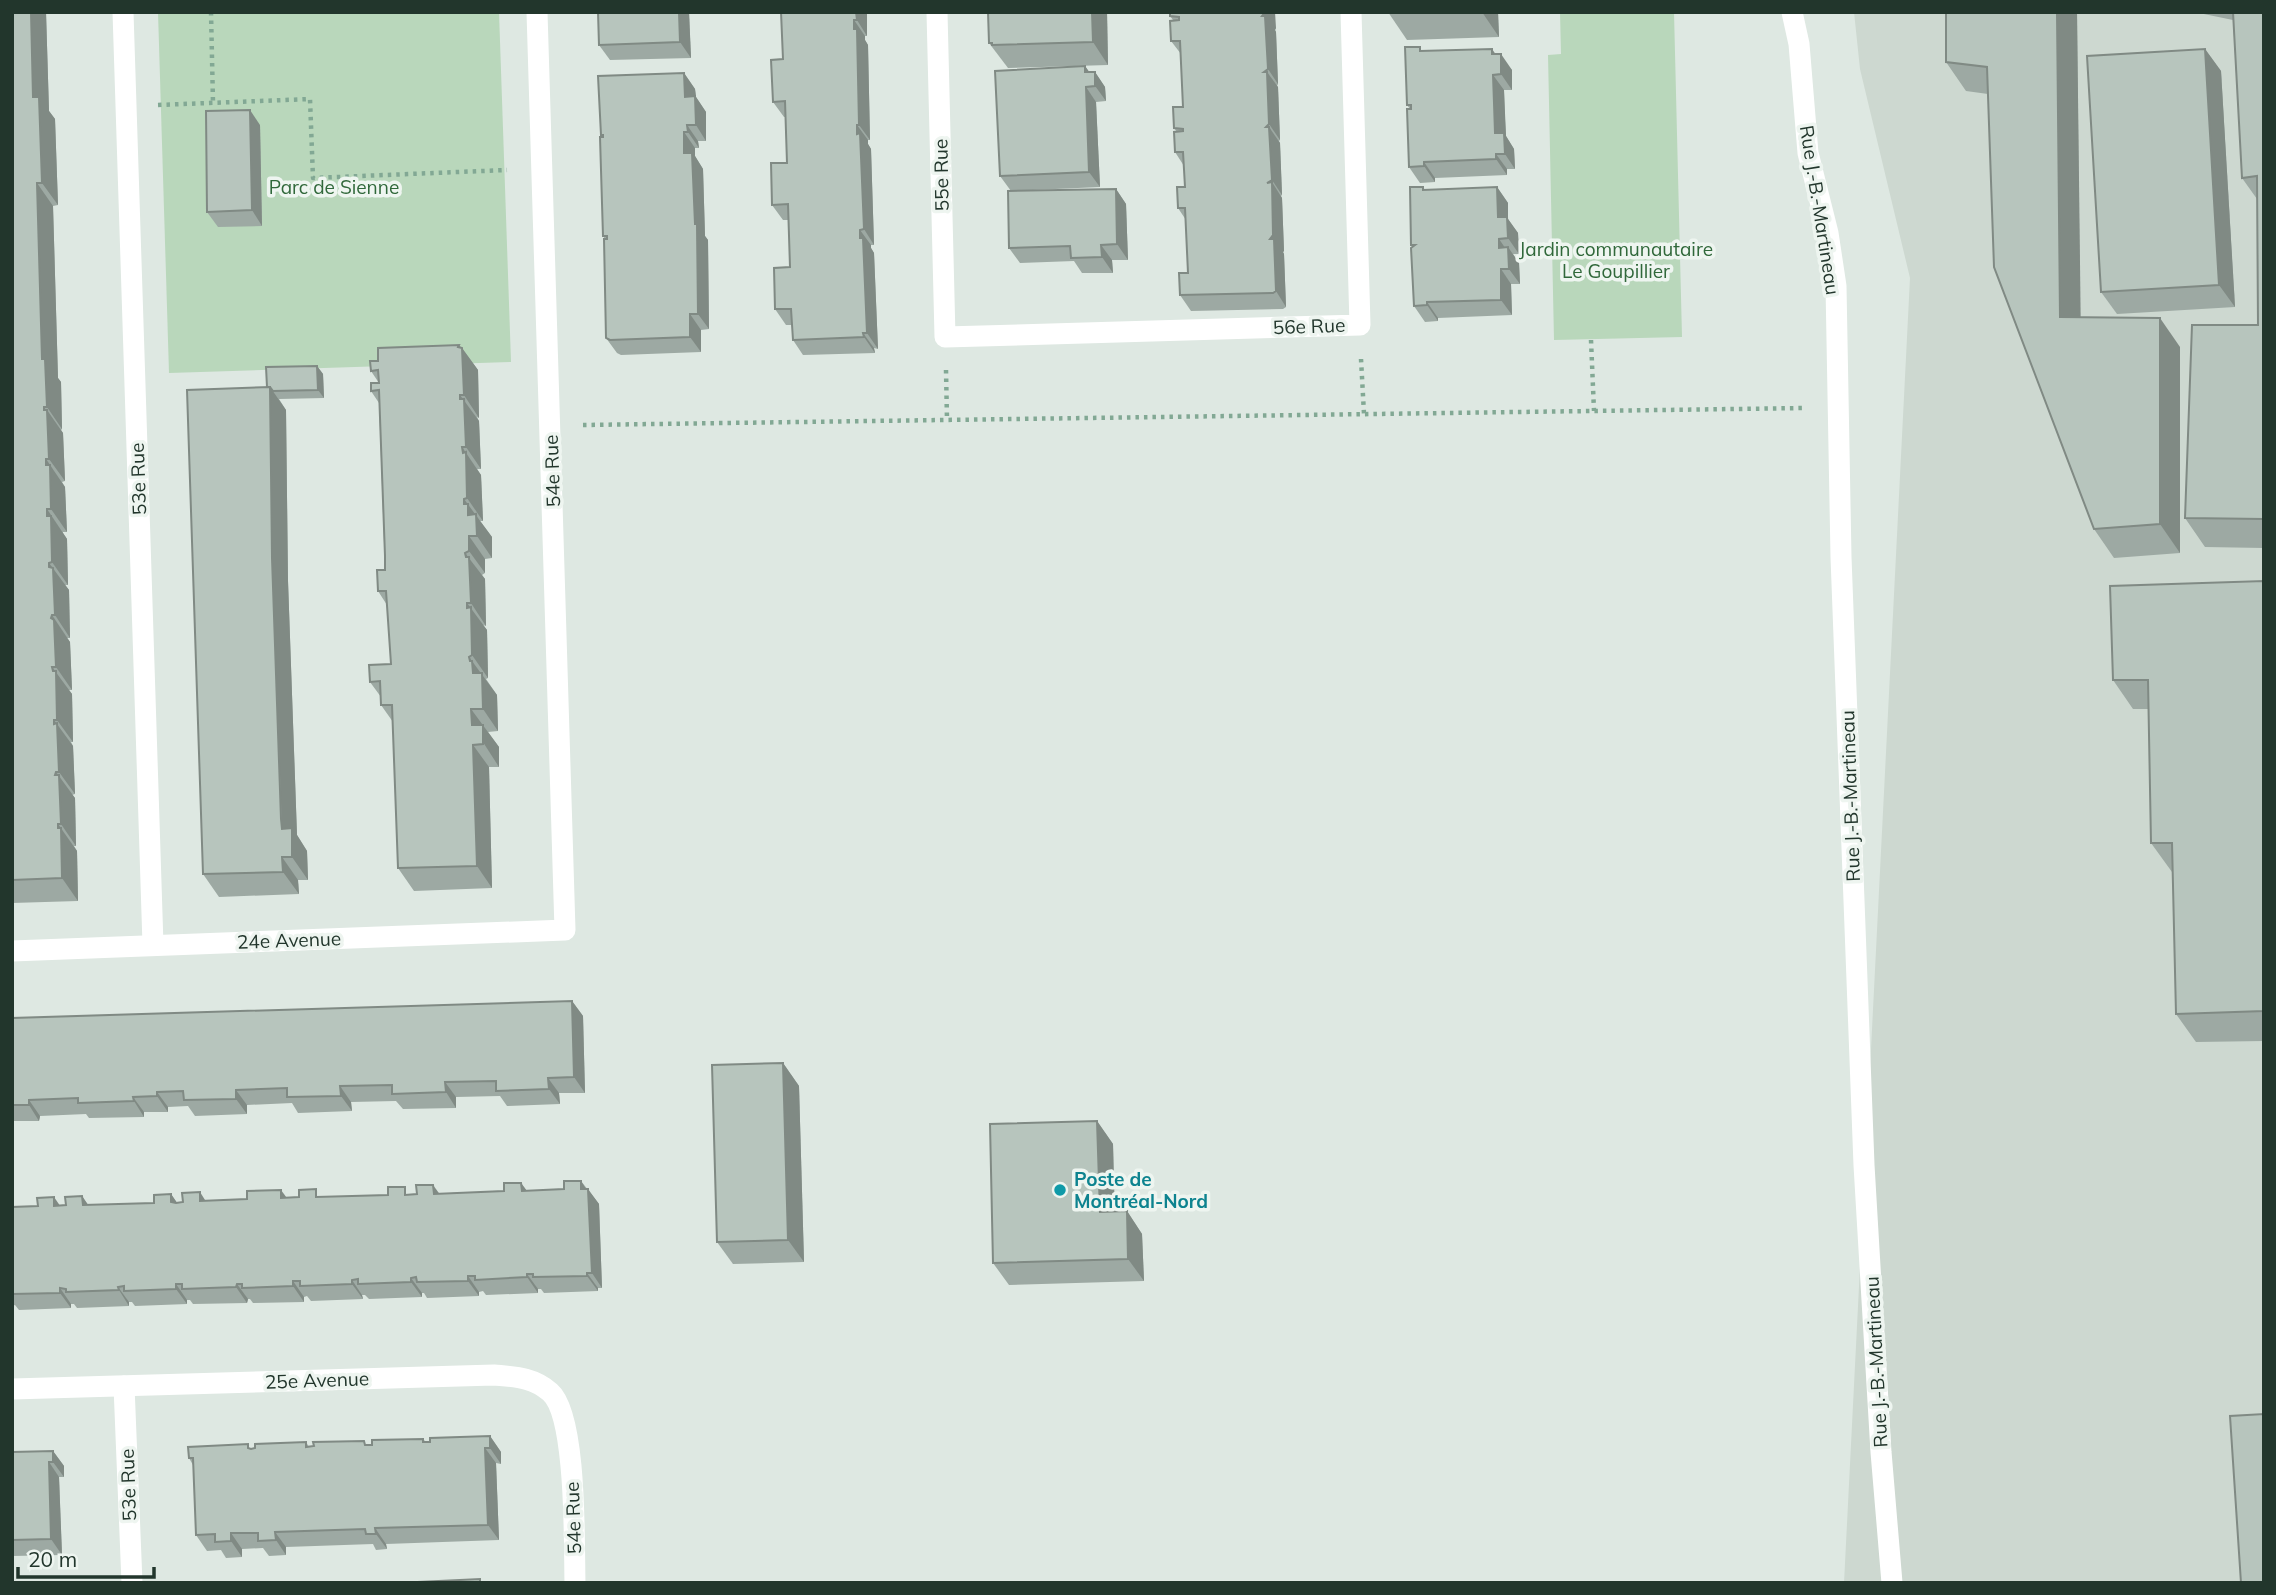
<svg xmlns="http://www.w3.org/2000/svg" width="2276" height="1595" font-family="Mulish,sans-serif">
<style>
.built{fill:#cdd8d0}
.green{fill:#b9d7bb}
.lines{fill:none;stroke-linecap:round;stroke-linejoin:round}
.path{stroke:#82a894;stroke-width:4.5;stroke-dasharray:3.5 5;stroke-linecap:butt}
.minor{stroke:#fff;stroke-width:21}
.wall{fill:#9da9a3}
.shaded-wall{fill:#808a84}
.building{fill:#b7c5bd;stroke:#808a84;stroke-width:2}
.culture-dot{fill:#0f9aa8;stroke:#eef5f0;stroke-width:2.5}
.labels{text-anchor:middle;dominant-baseline:central;stroke-width:7;stroke-linejoin:round;paint-order:stroke}
.street-label{font-size:19px;fill:#22362c;stroke:#eef5f0}
.park-label{font-size:19px;fill:#30683a;stroke:#eef5f0}
.culture-label{font-size:19px;font-weight:bold;fill:#0d838f;stroke:#eef5f0;text-anchor:start}
</style>
<rect width="100%" height="100%" fill="#dee8e2"/>
<polygon class="built" points="1854,12 2264,12 2264,1583 1844,1583 1910,278 1860,69"/>
<g class="green">
<polygon points="158,12 499,12 511,362 169,373"/>
<polygon points="1560,12 1674,12 1682,337 1554,340 1548,55 1561,54"/>
</g>
<g class="lines">
<g class="path">
<polyline points="211,12 213,103"/>
<polyline points="158,105 310,99 313,178 507,170"/>
<polyline points="1591,340 1594,411"/>
<polyline points="1361,359 1364,414"/>
<polyline points="946,370 947,420"/>
<polyline points="583,425 1806,408"/>
</g>
<g class="minor">
<polyline points="123,12 153,945"/>
<polyline points="937,12 945,337 1360,325 1351,12"/>
<polyline points="1792,12 1799,44 1808,153 1828,233 1836,286 1841,557 1864,1165 1881,1452 1892,1583"/>
<polyline points="12,951 565,930 537,12"/>
<polyline points="124,1386 132,1583"/>
<path d="M 12,1389 L 494,1375 C 515,1377 533,1377 550,1392 C 577,1415 574,1544 575,1583"/>
</g>
</g>
<g class="wall">
<polygon points="12,12 46,12 49,111 55,119 58,205 53,206 58,378 61,382 62,429 61,430 63,433 65,481 62,482 65,487 67,532 63,532 63,533 67,539 68,585 65,585 69,590 70,638 67,638 70,642 72,690 69,690 72,694 73,742 71,742 73,746 75,794 72,795 75,798 76,846 74,846 77,851 78,901 12,903"/>
<polygon points="598,12 689,12 691,58 610,60 599,45"/>
<polygon points="775,12 867,12 867,36 865,36 865,40 868,45 870,140 868,140 868,144 871,149 874,245 871,245 871,248 874,253 878,349 874,348 875,353 803,355 793,340 792,325 786,325 775,309 790,267 789,220 783,220 772,205 787,163 785,117 784,117 773,102 783,59 781,13"/>
<polygon points="988,12 1107,12 1108,65 1008,68 989,43"/>
<polygon points="1388,12 1498,12 1499,37 1407,40"/>
<polygon points="2077,12 2080,317 2180,347 2180,553 2114,558 2094,529 1988,94 1966,91 1946,62"/>
<polygon points="2194,12 2264,12 2264,548 2205,547 2185,518 2258,325 2257,199 2242,178 2233,20"/>
<polygon points="1170,16 1276,28 1275,30 1276,32 1278,84 1277,86 1278,87 1280,140 1279,141 1280,143 1282,195 1281,196 1282,198 1284,251 1283,252 1284,254 1286,307 1283,309 1191,311 1180,295 1188,273 1186,220 1178,208 1185,187 1184,166 1175,152 1177,132 1174,128 1183,107 1181,54 1171,41 1173,20"/>
<polygon points="2205,49 2221,71 2235,307 2117,314 2101,292"/>
<polygon points="1423,51 1496,54 1512,70 1512,90 1504,90 1505,119 1506,136 1514,149 1515,169 1507,169 1507,175 1435,178 1435,182 1420,183 1409,167 1410,109 1407,105"/>
<polygon points="1085,66 1089,72 1095,72 1105,87 1106,101 1096,102 1100,187 1011,191 1000,176"/>
<polygon points="684,73 695,89 696,97 706,112 706,141 698,141 699,148 695,148 695,156 703,169 705,236 708,240 709,329 701,330 701,352 621,355 617,353 606,338 605,239 603,236 602,137 601,135"/>
<polygon points="260,125 262,226 218,227 207,212"/>
<polygon points="1423,187 1425,190 1497,187 1508,203 1508,219 1518,233 1519,254 1513,254 1519,263 1520,284 1511,284 1512,315 1438,318 1438,321 1425,322 1414,306 1413,247 1411,245"/>
<polygon points="1116,189 1126,204 1128,260 1112,260 1113,273 1082,273 1074,261 1020,263 1009,248"/>
<polygon points="459,345 462,348 478,370 479,418 477,417 479,421 481,469 477,469 481,475 483,521 480,521 492,537 492,558 485,559 485,573 482,575 485,579 486,626 483,625 487,630 488,678 486,679 497,695 498,731 488,732 499,747 499,767 489,767 492,888 414,891 398,868 393,722 381,705 381,697 370,682 391,664 387,605 378,591 385,570 379,403 371,391 379,383 371,371 378,361"/>
<polygon points="317,366 323,374 324,398 279,399 286,410 288,581 297,835 307,851 308,880 298,880 299,894 219,897 203,874 267,387"/>
<polygon points="2264,581 2264,1041 2196,1042 2176,1014 2173,872 2172,872 2151,843 2149,709 2133,709 2113,680"/>
<polygon points="572,1001 583,1016 585,1093 559,1093 560,1104 507,1106 500,1096 456,1097 456,1108 403,1109 396,1101 351,1102 352,1111 298,1113 292,1103 247,1105 247,1114 195,1116 188,1106 168,1107 168,1112 144,1112 144,1117 89,1118 86,1114 40,1116 39,1121 12,1121 12,1018"/>
<polygon points="783,1063 799,1086 804,1262 733,1264 717,1242"/>
<polygon points="1097,1121 1113,1144 1115,1212 1127,1211 1142,1234 1144,1281 1009,1285 993,1263"/>
<polygon points="581,1181 599,1204 602,1288 598,1288 598,1291 544,1293 541,1289 538,1289 538,1293 486,1295 483,1291 479,1292 479,1296 427,1298 424,1293 422,1293 422,1297 369,1299 365,1295 362,1295 363,1299 311,1301 307,1296 304,1297 304,1302 253,1303 250,1299 248,1299 247,1303 193,1304 190,1300 187,1300 187,1304 135,1306 132,1302 129,1302 129,1306 77,1308 74,1304 71,1304 71,1308 19,1310 15,1305 12,1306 12,1310 12,1207 66,1205 82,1196 88,1205 154,1203 171,1194 177,1203 504,1191 521,1183 527,1191 564,1189"/>
<polygon points="490,1436 501,1452 501,1464 496,1463 499,1540 386,1544 387,1549 376,1550 373,1544 286,1547 286,1555 269,1556 263,1548 242,1549 242,1557 226,1558 221,1550 207,1551 196,1535 193,1465 189,1458 251,1449 306,1442 309,1447 367,1445 423,1439 426,1442"/>
<polygon points="53,1451 64,1466 64,1477 59,1477 62,1555 12,1556 12,1452"/>
</g>
<g class="shaded-wall">
<polygon points="31,12 46,12 49,111 55,119 58,205 42,183 33,97"/>
<polygon points="679,12 689,12 691,58 680,42"/>
<polygon points="856,12 867,12 867,36 857,20"/>
<polygon points="1092,12 1107,12 1108,65 1093,42"/>
<polygon points="1265,12 1275,12 1276,28 1275,30 1276,32 1278,84 1268,69 1262,16"/>
<polygon points="1482,12 1498,12 1499,37"/>
<polygon points="2057,12 2077,12 2081,346 2060,317"/>
<polygon points="854,20 865,36 865,40 868,45 870,140 859,125"/>
<polygon points="1492,49 1501,62 1501,54 1512,70 1512,90 1501,74 1492,54"/>
<polygon points="2205,49 2221,71 2235,307 2219,285"/>
<polygon points="1085,66 1095,80 1095,72 1105,87 1106,101 1085,72"/>
<polygon points="1267,72 1278,87 1280,140 1269,124"/>
<polygon points="684,73 695,89 696,97 706,112 706,141 696,125 685,97"/>
<polygon points="1493,75 1504,90 1506,136 1514,149 1515,169 1505,154 1495,133"/>
<polygon points="1086,87 1096,102 1100,187 1089,172"/>
<polygon points="250,110 260,125 262,226 252,210"/>
<polygon points="687,125 698,141 699,148 688,132"/>
<polygon points="857,125 868,140 868,144 871,149 874,245 864,229"/>
<polygon points="1269,127 1280,143 1282,195 1272,180"/>
<polygon points="684,132 695,148 695,156 703,169 705,236 708,240 709,329 698,314 695,224 684,153"/>
<polygon points="1496,154 1507,169 1507,175 1496,159"/>
<polygon points="1424,162 1435,178 1435,182 1424,166"/>
<polygon points="1272,182 1282,198 1284,251 1283,252 1284,254 1286,307 1276,291 1270,239"/>
<polygon points="37,183 53,206 58,378 61,382 62,429 47,407 42,359"/>
<polygon points="1497,187 1508,203 1508,219 1518,233 1519,254 1508,238 1498,217"/>
<polygon points="1116,189 1126,204 1128,260 1117,244"/>
<polygon points="860,230 871,245 871,248 874,253 878,349 867,333"/>
<polygon points="1499,239 1508,252 1508,247 1519,263 1520,284 1509,269 1499,248"/>
<polygon points="1101,245 1112,260 1113,273 1102,257"/>
<polygon points="1501,269 1511,284 1512,315 1501,300"/>
<polygon points="1427,302 1438,318 1438,321 1427,305"/>
<polygon points="690,314 701,330 701,352 690,337"/>
<polygon points="2160,318 2180,347 2180,553 2160,524"/>
<polygon points="863,333 874,348 875,353 864,337"/>
<polygon points="459,345 462,350 462,348 478,370 479,418 464,395"/>
<polygon points="317,366 323,374 324,398 318,390"/>
<polygon points="270,387 286,410 288,581 297,835 307,851 308,880 292,857 282,829 272,558"/>
<polygon points="460,395 479,421 481,469 466,447"/>
<polygon points="44,407 48,413 47,410 63,433 65,481 49,459"/>
<polygon points="462,447 481,475 483,521 467,498"/>
<polygon points="46,459 65,487 67,532 51,509"/>
<polygon points="464,499 492,537 492,558 477,536 464,504"/>
<polygon points="47,509 67,539 68,585 52,562"/>
<polygon points="469,536 485,559 485,573 469,551"/>
<polygon points="465,553 485,579 486,626 471,603"/>
<polygon points="49,563 69,590 70,638 55,615"/>
<polygon points="467,603 487,630 488,678 472,655"/>
<polygon points="52,615 70,642 72,690 56,667"/>
<polygon points="469,657 497,695 498,731 483,709"/>
<polygon points="52,667 72,694 73,742 57,720"/>
<polygon points="471,709 499,747 499,767 472,725"/>
<polygon points="54,720 73,746 75,794 59,772"/>
<polygon points="473,745 489,767 492,888 477,866"/>
<polygon points="56,772 75,798 76,846 61,824"/>
<polygon points="58,824 77,851 78,901 62,878"/>
<polygon points="282,857 298,880 299,894 283,872"/>
<polygon points="572,1001 583,1016 585,1093 574,1077"/>
<polygon points="783,1063 799,1086 804,1262 788,1240"/>
<polygon points="548,1078 559,1093 560,1104 549,1089"/>
<polygon points="445,1082 456,1097 456,1108 446,1092"/>
<polygon points="340,1086 351,1102 352,1111 341,1096"/>
<polygon points="236,1090 247,1105 247,1114 236,1099"/>
<polygon points="157,1092 168,1107 168,1112 157,1096"/>
<polygon points="133,1097 144,1112 144,1117 134,1101"/>
<polygon points="29,1100 40,1116 39,1121 29,1105"/>
<polygon points="1097,1121 1113,1144 1115,1235 1100,1212"/>
<polygon points="581,1181 588,1192 588,1189 599,1204 602,1288 592,1273"/>
<polygon points="521,1183 532,1198 522,1191"/>
<polygon points="433,1185 444,1200 434,1194"/>
<polygon points="281,1190 292,1205 281,1198"/>
<polygon points="200,1192 210,1208 200,1201"/>
<polygon points="171,1194 182,1210 171,1202"/>
<polygon points="82,1196 93,1212 83,1205"/>
<polygon points="54,1197 65,1213 54,1206"/>
<polygon points="1127,1211 1142,1234 1144,1281 1128,1259"/>
<polygon points="587,1273 598,1288 598,1291 587,1276"/>
<polygon points="527,1274 538,1289 538,1293 527,1277"/>
<polygon points="468,1276 479,1292 479,1296 468,1281"/>
<polygon points="411,1278 422,1293 422,1297 411,1282"/>
<polygon points="352,1280 362,1295 363,1299 352,1284"/>
<polygon points="293,1281 304,1297 304,1302 293,1286"/>
<polygon points="176,1284 187,1300 187,1304 176,1289"/>
<polygon points="237,1284 248,1299 247,1303 236,1287"/>
<polygon points="118,1287 129,1302 129,1306 119,1290"/>
<polygon points="60,1288 71,1304 71,1308 60,1293"/>
<polygon points="490,1436 501,1452 501,1464 490,1448"/>
<polygon points="485,1448 496,1463 499,1540 488,1525"/>
<polygon points="53,1451 64,1466 64,1477 53,1462"/>
<polygon points="49,1462 59,1477 62,1555 51,1539"/>
<polygon points="375,1528 386,1544 387,1549 376,1534"/>
<polygon points="275,1532 286,1547 286,1555 276,1540"/>
<polygon points="231,1533 242,1549 242,1557 231,1541"/>
</g>
<g class="building">
<polygon points="12,12 31,12 33,97 39,97 42,183 37,183 42,359 45,359 47,407 44,407 44,410 47,410 49,459 46,459 46,465 50,465 51,509 47,509 47,516 51,516 52,562 49,563 49,567 53,568 55,615 52,615 51,618 54,620 56,667 52,667 53,671 56,671 57,720 54,720 54,724 57,723 59,772 56,772 55,775 59,775 61,824 58,824 58,828 61,828 62,878 12,880"/>
<polygon points="598,12 679,12 680,42 599,45"/>
<polygon points="781,12 856,12 857,20 854,20 854,29 857,29 859,125 857,125 857,134 860,133 864,229 860,230 860,238 863,238 867,333 863,333 864,337 793,340 791,309 775,309 774,268 790,267 788,204 772,205 771,163 787,163 785,101 773,102 771,60 783,59"/>
<polygon points="988,12 1092,12 1093,42 992,45 992,43 989,43"/>
<polygon points="1170,12 1265,12 1262,16 1265,16 1268,69 1264,72 1267,72 1269,124 1266,127 1269,127 1272,180 1267,183 1272,182 1273,235 1270,239 1274,239 1276,291 1273,293 1180,295 1179,273 1188,273 1185,208 1178,208 1177,187 1185,187 1183,152 1175,152 1174,132 1183,131 1183,129 1174,128 1173,107 1183,107 1180,41 1171,41 1170,21 1179,20 1179,17 1170,16"/>
<polygon points="1946,12 2057,12 2060,317 2160,318 2160,524 2094,529 1994,267 1987,67 1946,62"/>
<polygon points="2233,12 2264,12 2264,519 2185,518 2192,325 2258,325 2257,176 2242,178"/>
<polygon points="1405,47 1420,47 1420,51 1492,49 1492,54 1501,54 1501,74 1493,75 1494,103 1495,133 1504,133 1505,154 1496,154 1496,159 1424,162 1424,166 1409,167 1407,109 1411,109 1411,105 1407,105"/>
<polygon points="2205,49 2219,285 2101,292 2087,56"/>
<polygon points="1085,66 1085,72 1095,72 1095,86 1086,87 1089,172 1000,176 995,71"/>
<polygon points="684,73 685,97 695,96 696,125 687,125 688,132 684,132 684,153 692,153 695,224 697,224 698,314 690,314 690,337 610,340 606,338 604,239 607,239 607,236 603,236 600,137 603,137 603,135 601,135 598,76"/>
<polygon points="250,110 252,210 207,212 206,111"/>
<polygon points="1410,187 1423,187 1423,190 1497,187 1498,217 1507,217 1508,238 1499,239 1499,248 1508,247 1509,269 1501,269 1501,300 1427,302 1427,305 1414,306 1411,248 1415,245 1411,245"/>
<polygon points="1116,189 1117,244 1101,245 1102,257 1071,258 1070,246 1009,248 1008,191"/>
<polygon points="459,345 458,347 462,348 464,395 460,395 460,399 464,399 466,447 462,447 463,453 466,452 467,498 464,499 464,504 468,504 468,515 476,514 477,536 469,536 469,551 465,553 466,557 469,557 471,603 467,603 467,608 471,607 472,655 469,657 470,661 472,661 473,673 482,673 483,709 471,709 472,725 483,725 483,744 473,745 477,866 398,868 392,705 381,705 380,681 370,682 369,665 391,664 386,591 378,591 377,570 385,570 385,556 379,390 371,391 371,383 379,383 378,370 371,371 370,361 378,361 378,348"/>
<polygon points="317,366 318,390 273,391 270,387 267,387 266,367"/>
<polygon points="270,387 272,558 281,819 282,829 292,828 292,857 282,857 283,872 203,874 187,390"/>
<polygon points="2264,581 2264,1011 2176,1014 2172,843 2151,843 2148,680 2113,680 2110,586"/>
<polygon points="572,1001 574,1077 548,1078 549,1089 496,1091 496,1081 445,1082 446,1092 392,1094 392,1085 340,1086 341,1096 287,1097 287,1088 236,1090 236,1099 184,1100 183,1091 157,1092 157,1096 133,1097 134,1101 78,1103 78,1098 29,1100 29,1105 12,1105 12,1018"/>
<polygon points="783,1063 788,1240 717,1242 712,1065"/>
<polygon points="1097,1121 1100,1212 1127,1211 1128,1259 993,1263 990,1124"/>
<polygon points="564,1181 581,1181 581,1189 588,1189 592,1273 587,1273 587,1276 533,1277 533,1274 527,1274 527,1277 475,1280 475,1276 468,1276 468,1281 417,1282 416,1277 411,1278 411,1282 358,1284 358,1279 352,1280 352,1284 300,1286 300,1281 293,1281 293,1286 242,1288 242,1284 237,1284 236,1287 182,1289 182,1284 176,1284 176,1289 124,1291 124,1286 118,1287 119,1290 66,1292 66,1289 60,1288 60,1293 12,1294 12,1207 38,1206 37,1198 54,1197 54,1206 66,1205 65,1197 82,1196 83,1205 154,1203 154,1195 171,1194 171,1202 176,1203 183,1202 182,1193 200,1192 200,1201 247,1199 247,1191 281,1190 281,1198 299,1197 299,1190 316,1189 316,1197 388,1195 388,1187 405,1187 405,1195 417,1194 416,1185 433,1185 434,1194 504,1191 504,1183 521,1183 522,1191 564,1189"/>
<polygon points="2264,1414 2264,1583 2241,1583 2230,1416"/>
<polygon points="490,1436 490,1448 485,1448 488,1525 375,1528 376,1534 366,1534 365,1529 275,1532 276,1540 258,1541 258,1533 231,1533 231,1541 215,1542 215,1534 196,1535 193,1458 189,1458 188,1447 248,1444 248,1448 251,1449 255,1448 255,1444 306,1442 306,1447 314,1446 313,1442 364,1441 365,1445 372,1445 372,1440 423,1439 423,1442 430,1442 430,1438"/>
<polygon points="53,1451 53,1462 49,1462 51,1539 12,1540 12,1452"/>
<polygon points="480,1579 480,1583 484,1583 396,1583"/>
</g>
<circle class="culture-dot" cx="1060" cy="1190" r="7"/>
<g class="labels">
<g class="street-label">
<text transform="translate(941 175) rotate(-91)">55e Rue</text>
<text transform="translate(1820 210) rotate(81)">Rue J.-B.-Martineau</text>
<text transform="translate(1309 326) rotate(-2)">56e Rue</text>
<text transform="translate(552 471) rotate(-92)">54e Rue</text>
<text transform="translate(138 479) rotate(-92)">53e Rue</text>
<text transform="translate(1850 796) rotate(-92)">Rue J.-B.-Martineau</text>
<text transform="translate(289 940) rotate(-2)">24e Avenue</text>
<text transform="translate(1876 1362) rotate(-93)">Rue J.-B.-Martineau</text>
<text transform="translate(317 1380) rotate(-2)">25e Avenue</text>
<text transform="translate(128 1485) rotate(-92)">53e Rue</text>
<text transform="translate(573 1518) rotate(-92)">54e Rue</text>
</g>
<g class="park-label">
<text x="334" y="187">Parc de Sienne</text>
<text x="1616" y="249">Jardin communautaire<tspan x="1616" dy="22">Le Goupillier</tspan></text>
</g>
<g class="culture-label">
<text x="1074" y="1179">Poste de<tspan x="1074" dy="22">Montréal-Nord</tspan></text>
</g>
</g>
<rect width="2276" height="1595" fill="none" stroke="#22362c" stroke-width="28"/>
<path d="M18 1567v10h136v-10" fill="none" stroke="#22362c" stroke-width="3.5"/>
<text x="28" y="1567" font-size="21" fill="#22362c" stroke="#eef5f0" stroke-width="5" paint-order="stroke">20 m</text>
</svg>
